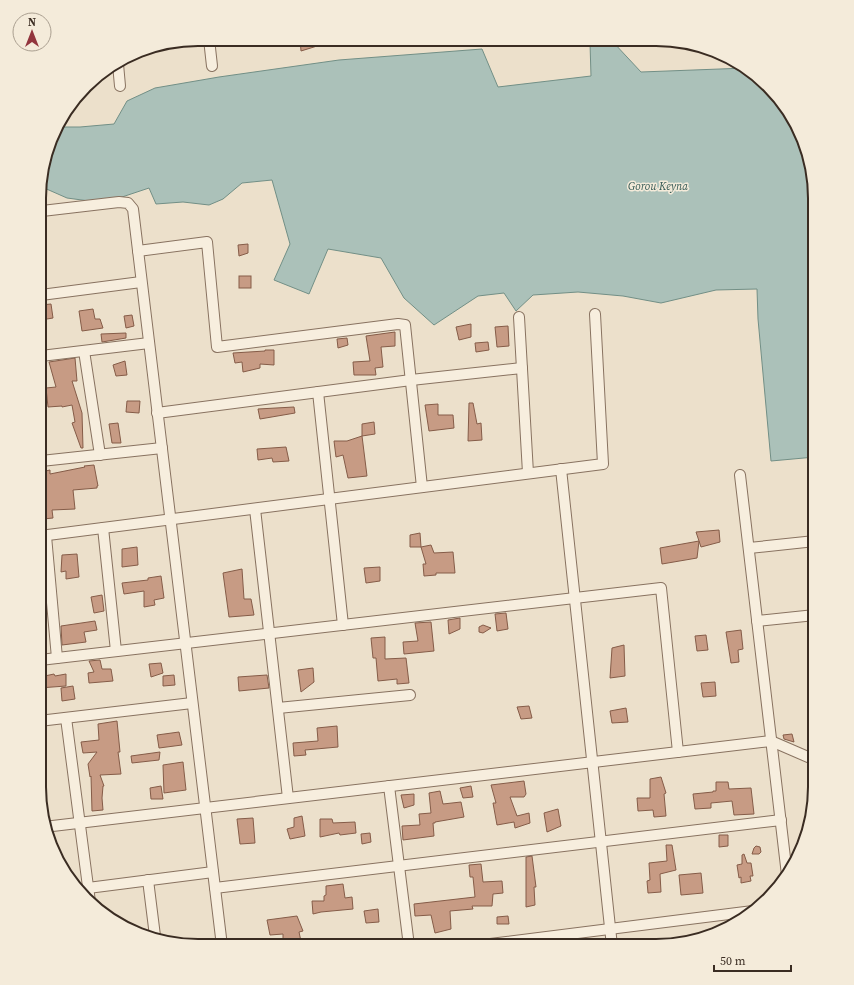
<svg xmlns="http://www.w3.org/2000/svg" width="854" height="985" font-family="'Source Serif 4',serif">
<style>
.water{fill:#abc1b9;stroke:#728f86}
.building{fill:#c79b84;stroke:#855c48}
.lines{fill:none;stroke-linecap:round;stroke-linejoin:round}
.minor-casing{stroke:#887260;stroke-width:12}
.minor{stroke:#f7eede;stroke-width:10}
.labels{text-anchor:middle;dominant-baseline:central;stroke-width:3;stroke-linejoin:round;paint-order:stroke}
.water-label{font-size:11px;font-style:italic;fill:#335853;stroke:#f4ebda}
.rim{fill:none;stroke:#3a2c22;stroke-width:2}
</style>
<rect width="100%" height="100%" fill="#ece0cb"/>
<polygon class="water" points="613,42 641,72 746,68 794,119 810,157 815,198 815,457 771,461 758,319 757,289 716,290 661,303 623,296 578,292 533,295 516,311 504,293 478,296 434,325 404,298 381,258 328,249 309,294 274,280 290,244 272,180 242,183 223,199 209,205 183,202 156,204 149,188 104,203 67,198 42,187 42,168 57,127 80,127 114,124 127,101 155,88 219,77 339,60 482,49 498,87 591,76 590,43"/>
<g class="building">
<polygon points="300,39 330,40 330,42 301,51"/>
<polygon points="248,244 248,253 239,256 238,245"/>
<rect x="239" y="276" width="12" height="12"/>
<polygon points="51,304 53,318 41,320 41,305"/>
<polygon points="93,309 95,319 100,319 103,328 82,331 79,311"/>
<polygon points="132,315 134,326 126,328 124,316"/>
<polygon points="471,324 471,337 459,340 456,327"/>
<polygon points="508,326 509,346 497,347 495,327"/>
<polygon points="395,332 395,346 381,347 383,367 375,368 376,375 354,375 353,362 370,361 366,336"/>
<polygon points="126,333 126,338 102,342 101,334"/>
<polygon points="347,338 348,345 338,348 337,339"/>
<polygon points="488,342 489,350 476,352 475,343"/>
<polygon points="265,350 274,350 274,365 260,364 260,368 243,372 242,362 235,363 233,353 265,351"/>
<polygon points="75,358 77,381 72,381 82,413 83,448 81,448 72,423 75,422 72,405 62,407 62,406 48,407 46,388 56,387 49,362"/>
<polygon points="125,361 127,375 116,376 113,365"/>
<polygon points="127,401 140,401 139,413 126,412"/>
<polygon points="469,403 473,403 477,424 481,423 482,440 468,441"/>
<polygon points="438,404 438,415 453,415 454,428 429,431 425,405"/>
<polygon points="294,407 295,413 260,419 258,409"/>
<polygon points="374,422 375,434 362,436 362,424"/>
<polygon points="118,423 121,443 112,443 109,424"/>
<polygon points="362,436 367,476 348,478 343,455 336,457 334,441 347,441"/>
<polygon points="286,447 289,461 273,462 272,458 258,460 257,449"/>
<polygon points="94,465 98,486 97,486 97,488 73,490 75,509 52,510 53,518 43,519 40,495 41,472 50,470 50,474 85,467 84,466"/>
<polygon points="719,530 720,542 701,547 696,532"/>
<polygon points="420,533 421,547 410,547 410,535"/>
<polygon points="699,541 697,558 662,564 660,548"/>
<polygon points="431,545 434,553 453,552 455,573 436,573 436,575 424,576 423,564 426,564 421,547"/>
<polygon points="137,547 138,565 122,567 122,549"/>
<polygon points="77,554 79,577 66,579 66,571 61,572 62,555"/>
<polygon points="380,567 380,581 366,583 364,568"/>
<polygon points="242,569 244,599 251,599 254,615 229,617 223,573"/>
<polygon points="161,576 164,598 154,600 155,605 144,607 144,591 124,594 122,583 148,580 148,578"/>
<polygon points="102,595 104,611 94,613 91,597"/>
<polygon points="506,613 508,629 497,631 495,614"/>
<polygon points="460,618 460,629 449,634 448,620"/>
<polygon points="95,621 97,630 84,632 86,642 62,645 61,626"/>
<polygon points="431,622 434,651 404,654 403,642 418,641 415,623"/>
<polygon points="483,625 491,628 483,633 479,632 479,627"/>
<polygon points="741,630 743,649 738,650 739,662 731,663 726,632"/>
<polygon points="706,635 708,650 697,651 695,636"/>
<polygon points="385,637 385,659 406,658 409,683 397,684 397,679 378,681 376,658 373,658 371,638"/>
<polygon points="624,645 625,676 610,678 612,648"/>
<polygon points="100,660 102,669 111,669 113,681 89,683 88,673 94,672 89,661"/>
<polygon points="161,663 163,673 151,677 149,664"/>
<polygon points="313,668 314,682 301,692 298,670"/>
<polygon points="54,674 55,676 66,674 66,686 39,688 40,677"/>
<polygon points="174,675 175,685 163,686 163,676"/>
<polygon points="267,675 269,688 239,691 238,677"/>
<polygon points="715,682 716,696 703,697 701,683"/>
<polygon points="73,686 75,699 62,701 61,688"/>
<polygon points="529,706 532,718 521,719 517,707"/>
<polygon points="626,708 628,722 612,723 610,711"/>
<polygon points="117,721 120,752 118,752 121,774 100,775 104,786 103,786 102,798 103,810 92,811 91,776 90,777 88,764 97,752 83,753 81,742 99,740 98,724"/>
<polygon points="337,726 338,747 305,750 306,755 294,756 293,743 318,741 317,728"/>
<polygon points="179,732 182,745 159,748 157,735"/>
<polygon points="792,734 794,742 784,739 783,735"/>
<polygon points="160,752 159,760 132,763 131,756"/>
<polygon points="183,762 186,790 164,793 163,765"/>
<polygon points="661,777 666,793 664,794 666,816 654,817 653,810 638,811 637,798 650,798 650,779"/>
<polygon points="524,781 526,794 524,797 510,797 517,816 529,813 530,823 515,828 514,822 497,825 493,803 496,803 491,785"/>
<polygon points="716,782 728,782 729,789 751,788 754,814 734,815 732,801 711,803 711,808 695,809 693,794 713,792 713,791 716,791"/>
<polygon points="161,786 163,799 151,799 150,788"/>
<polygon points="471,786 473,797 463,798 460,788"/>
<polygon points="440,791 443,804 461,802 464,817 435,822 435,823 433,823 434,836 403,840 402,826 420,825 419,814 431,813 429,793"/>
<polygon points="414,794 414,805 404,808 401,795"/>
<polygon points="558,809 561,826 547,832 544,813"/>
<polygon points="302,816 305,836 290,839 287,829 294,827 294,818"/>
<polygon points="253,818 255,843 240,844 237,819"/>
<polygon points="320,819 332,819 333,823 355,822 356,833 340,835 339,833 320,837"/>
<polygon points="370,833 371,842 362,844 361,834"/>
<polygon points="719,835 728,835 728,846 719,847"/>
<polygon points="666,845 672,845 676,870 660,874 661,892 648,893 647,881 650,880 649,863 667,861"/>
<polygon points="756,846 760,847 761,852 759,854 752,854 754,848"/>
<polygon points="744,854 747,863 751,863 753,876 750,876 751,881 741,883 741,877 739,878 737,865 742,864 742,855"/>
<polygon points="532,856 536,887 534,887 535,905 526,907 526,857"/>
<polygon points="481,864 483,882 502,881 503,893 493,894 492,906 472,906 473,909 450,911 451,929 435,933 431,915 415,916 414,904 475,897 473,877 470,877 469,865"/>
<polygon points="701,873 703,893 681,895 679,875"/>
<polygon points="343,884 345,898 352,897 353,909 321,912 313,914 312,901 324,901 324,896 326,895 326,886"/>
<polygon points="378,909 379,922 366,923 364,911"/>
<polygon points="297,916 303,931 299,932 302,946 283,946 283,934 270,935 267,920"/>
<polygon points="508,916 509,924 497,924 497,917"/>
</g>
<g class="lines">
<defs>
<g id="minor">
<polyline points="209,39 212,66"/>
<polyline points="118,64 120,86"/>
<polyline points="42,211 119,202 128,203 133,209 222,946"/>
<polyline points="138,251 207,242 217,347 398,324 405,325 422,487"/>
<polyline points="41,295 141,282"/>
<polyline points="519,317 528,473"/>
<polyline points="84,351 100,455"/>
<polyline points="41,356 149,343"/>
<polyline points="318,392 343,625"/>
<polyline points="157,413 411,380 522,368"/>
<polyline points="41,461 162,448"/>
<polyline points="561,469 612,946"/>
<polyline points="740,475 787,875"/>
<polyline points="255,509 288,798"/>
<polyline points="103,528 116,651"/>
<polyline points="40,536 603,464 595,314"/>
<polyline points="46,536 57,658"/>
<polyline points="749,548 815,541"/>
<polyline points="757,621 815,615"/>
<polyline points="40,660 661,588 678,752"/>
<polyline points="278,708 410,695"/>
<polyline points="66,718 90,902"/>
<polyline points="39,721 192,703"/>
<polyline points="389,786 409,946"/>
<polyline points="44,827 771,741 815,760"/>
<polyline points="148,880 155,936"/>
<polyline points="88,888 213,872"/>
<polyline points="215,888 781,820"/>
<polyline points="474,946 753,911"/>
</g>
</defs>
<use href="#minor" class="minor-casing"/>
<use href="#minor" class="minor"/>
</g>
<g class="labels">
<g class="water-label">
<text x="658" y="186">Gorou Keyna</text>
</g>
</g>
<path d="M0 0H854V985H0ZM198 46H656A152 152 0 0 1 808 198V787A152 152 0 0 1 656 939H198A152 152 0 0 1 46 787V198A152 152 0 0 1 198 46Z" fill="#f4ebda" fill-rule="evenodd"/>
<path class="rim" d="M198 46H656A152 152 0 0 1 808 198V787A152 152 0 0 1 656 939H198A152 152 0 0 1 46 787V198A152 152 0 0 1 198 46Z"/>
<g transform="translate(32 32)"><circle r="19" fill="#f4ebda" stroke="#aa9f90"/>
<path d="M0-3L7 15L0 10L-7 15Z" fill="#92353d"/>
<text y="-6" font-size="11" font-weight="bold" text-anchor="middle" fill="#3a2c22">N</text>
</g>
<path d="M714 965v6h77v-6" fill="none" stroke="#3a2c22" stroke-width="2"/>
<text x="720" y="965" font-size="12" fill="#3a2c22" stroke="#f4ebda" stroke-width="3" paint-order="stroke">50 m</text>
</svg>
